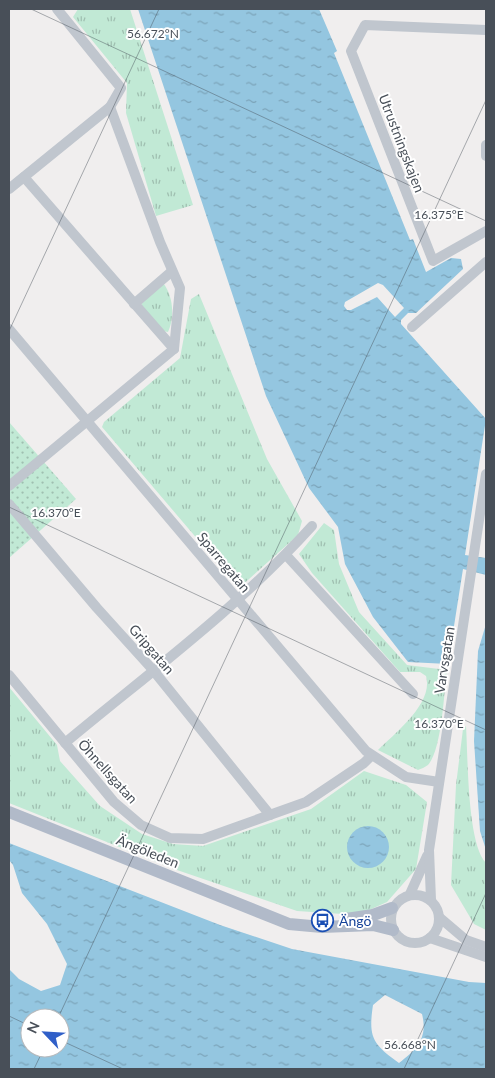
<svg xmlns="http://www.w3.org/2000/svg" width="495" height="1078" font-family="Lato,sans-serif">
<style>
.grass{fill:url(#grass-tufts)}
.park{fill:url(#park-dots)}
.water{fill:url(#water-ripples);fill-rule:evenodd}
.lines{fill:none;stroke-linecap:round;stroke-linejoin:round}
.minor{stroke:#c0c6ce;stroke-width:10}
.major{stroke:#b1bac9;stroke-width:12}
.ticks{fill:none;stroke:#484f58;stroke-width:1;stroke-opacity:0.45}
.labels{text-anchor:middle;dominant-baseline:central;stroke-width:4;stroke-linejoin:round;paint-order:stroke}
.street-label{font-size:14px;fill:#484f58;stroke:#fff}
.transit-label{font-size:14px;fill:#164399;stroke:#fff;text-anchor:start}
.ticks-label{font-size:12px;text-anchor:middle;fill:#484f58;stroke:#fff;stroke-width:4;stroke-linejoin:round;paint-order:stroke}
</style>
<defs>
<pattern id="grass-tufts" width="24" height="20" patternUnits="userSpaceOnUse" patternTransform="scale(1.25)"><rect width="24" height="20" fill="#c1e9d5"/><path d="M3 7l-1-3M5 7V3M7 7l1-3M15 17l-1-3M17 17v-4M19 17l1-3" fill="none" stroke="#9fbfb0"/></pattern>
<pattern id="park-dots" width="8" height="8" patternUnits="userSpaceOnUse" patternTransform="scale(1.25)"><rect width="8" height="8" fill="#c1e9d5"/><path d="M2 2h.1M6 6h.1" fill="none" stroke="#9fbfb0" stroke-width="1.8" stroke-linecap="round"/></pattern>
<pattern id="water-ripples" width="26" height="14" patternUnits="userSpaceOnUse" patternTransform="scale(1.25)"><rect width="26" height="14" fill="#94c6e0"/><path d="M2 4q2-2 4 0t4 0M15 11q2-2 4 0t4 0" fill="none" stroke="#7ba3b8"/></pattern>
</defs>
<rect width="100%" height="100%" fill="#f0eeee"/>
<g class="grass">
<polygon points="78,9 130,9 193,205 156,216 126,113 127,83 73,17"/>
<path d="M 163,283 C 173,295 175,317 168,332 L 163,331 L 142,306 L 142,302 Z"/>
<polygon points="199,294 267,459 302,521 298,535 239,588 102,427 104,422 180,358 191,299"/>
<path d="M 324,523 L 334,530 L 339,564 L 359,612 L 407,665 L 447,670 C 444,691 442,750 428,765 C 425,767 421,769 418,770 L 378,750 C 395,733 434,703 426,676 L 420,672 L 400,672 L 312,573 L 299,554 Z"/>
<polygon points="9,687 57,745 60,761 100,806 142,834 173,844 203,846 311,809 364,771 406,785 427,802 416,869 387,902 358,915 297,911 177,870 9,803"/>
<path d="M 466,726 C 468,756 467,844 486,863 L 486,930 L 474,924 L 451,885 L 456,785 L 463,729 Z"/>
</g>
<polygon class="park" points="9,422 76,499 9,558"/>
<g class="water">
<path d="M 138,9 L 319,9 L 337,51 L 334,53 L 410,240 L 413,239 L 426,272 L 451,258 L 461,259 L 463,269 L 416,313 L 408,313 L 401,320 L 401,324 L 486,419 L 465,555 L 486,558 L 486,575 L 463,569 L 448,664 L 408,662 L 373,617 L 345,564 L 338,527 L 309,488 L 266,396 ZM 378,283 L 383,285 L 404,308 L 395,317 L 377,297 L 351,310 L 347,310 L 344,306 L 345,302 Z"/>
<polygon points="486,624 486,850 480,831 474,741 478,651"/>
<circle cx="368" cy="847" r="21"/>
<path d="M 9,843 L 220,925 L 292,949 L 469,982 L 486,983 L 486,1069 L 9,1069 L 9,969 L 19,979 L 41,991 L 60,985 L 67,964 L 47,924 L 22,893 L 13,865 L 9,860 ZM 385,995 L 422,1014 C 428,1038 417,1049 399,1063 C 373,1044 368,1038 373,1005 ZM 30,1018 L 60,1018 L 60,1048 L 30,1048 Z"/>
</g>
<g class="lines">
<g class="minor">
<polyline points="486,30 365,25 351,51 433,261 486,231"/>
<polyline points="110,107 160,242 180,288 174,349"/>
<polyline points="486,145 486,156"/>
<polyline points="24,177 174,349"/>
<polyline points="9,189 110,107 121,88 57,9"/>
<polyline points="134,304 171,272"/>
<polyline points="412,327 486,262"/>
<polyline points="9,329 366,751 406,777 439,782"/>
<polyline points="9,486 174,349"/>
<polyline points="9,504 97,608 153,670 270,815"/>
<polyline points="286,555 413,694"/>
<polyline points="9,675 114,802 141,825 170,838 203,839 306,802 364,763 371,756"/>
<path d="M 65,743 C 149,673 239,607 312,526"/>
<polyline points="410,894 427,856"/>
<circle cx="415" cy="919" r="24"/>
<polyline points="431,900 429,850 486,474"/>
<polyline points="439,917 466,940 486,947"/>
<polyline points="430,938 486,957"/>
</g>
<g class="major">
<polyline points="9,812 289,924 322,927 373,925 393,930"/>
<polyline points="346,919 373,915 392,908"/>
</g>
</g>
<path class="ticks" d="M 31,9 L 486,221M 9,331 L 159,9M 9,507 L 486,730M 9,1016 L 30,1026M 58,1018 L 486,100M 60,1040 L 123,1069M 34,1069 L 44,1048M 404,1069 L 486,893"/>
<defs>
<symbol id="bus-ring" viewBox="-11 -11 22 22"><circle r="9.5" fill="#fff" stroke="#1a4fb4" stroke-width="1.5"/><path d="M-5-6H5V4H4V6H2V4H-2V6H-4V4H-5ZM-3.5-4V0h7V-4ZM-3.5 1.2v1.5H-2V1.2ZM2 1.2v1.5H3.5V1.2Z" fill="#1a4fb4"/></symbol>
</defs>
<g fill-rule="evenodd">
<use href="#bus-ring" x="310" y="908" width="25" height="25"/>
</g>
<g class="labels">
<g class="street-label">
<text transform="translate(402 143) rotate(69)">Utrustningskajen</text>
<text transform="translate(224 562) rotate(50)">Sparregatan</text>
<text transform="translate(152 649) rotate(49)">Gripgatan</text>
<text transform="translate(444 660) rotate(-81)">Varvsgatan</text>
<text transform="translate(108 771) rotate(48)">Öhnellsgatan</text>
<text transform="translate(148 851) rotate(22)">Ängöleden</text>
</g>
<g class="transit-label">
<text x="339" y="920">Ängö</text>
</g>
</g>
<g class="ticks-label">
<text x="153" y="38">56.672°N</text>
<text x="439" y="219">16.375°E</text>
<text x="56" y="517">16.370°E</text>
<text x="439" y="728">16.370°E</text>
<text x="410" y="1049">56.668°N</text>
</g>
<rect width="495" height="1078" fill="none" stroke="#484f58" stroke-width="20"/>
<g transform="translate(45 1033) rotate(295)"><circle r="24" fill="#ffffff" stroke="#b6b9bc"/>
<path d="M0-4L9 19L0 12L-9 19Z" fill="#305fc8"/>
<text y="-8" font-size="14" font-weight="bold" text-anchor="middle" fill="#484f58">N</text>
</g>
</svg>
